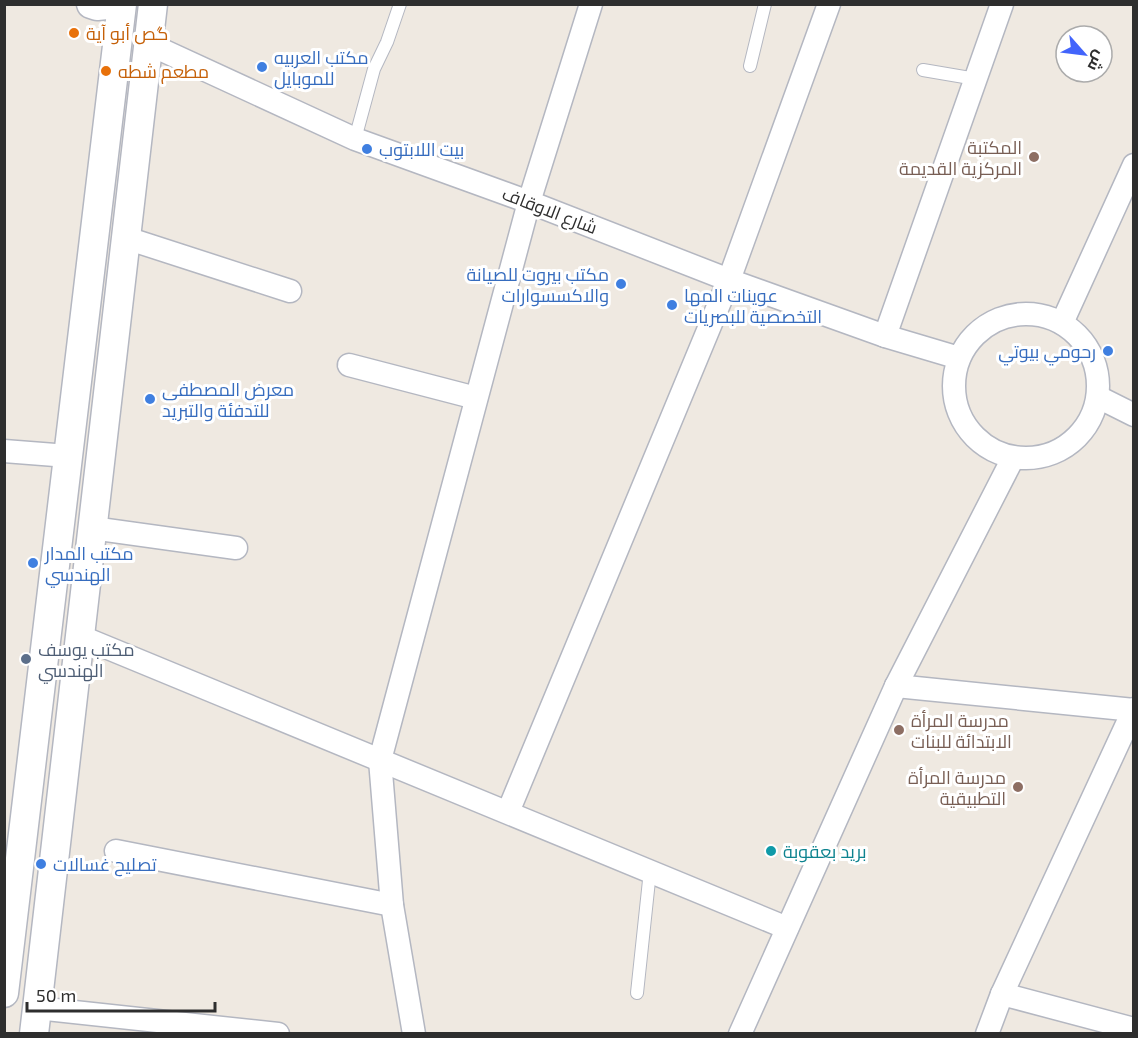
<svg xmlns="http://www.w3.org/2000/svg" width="1138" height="1038" font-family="'Exo 2',Cairo,sans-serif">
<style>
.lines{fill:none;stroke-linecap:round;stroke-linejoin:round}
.service-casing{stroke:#b4b7c1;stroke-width:14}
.minor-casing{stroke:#b4b7c1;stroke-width:25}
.tertiary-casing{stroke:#b4b7c1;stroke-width:31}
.service{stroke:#fff;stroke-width:12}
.minor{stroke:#fff;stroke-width:22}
.tertiary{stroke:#fff;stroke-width:28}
.food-dot{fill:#e8710a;stroke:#fff;stroke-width:2}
.shop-dot{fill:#3f7fe0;stroke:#fff;stroke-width:2}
.education-dot{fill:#8d6e63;stroke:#fff;stroke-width:2}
.service-dot{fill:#5c6f8a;stroke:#fff;stroke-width:2}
.culture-dot{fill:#0f9aa8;stroke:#fff;stroke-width:2}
.labels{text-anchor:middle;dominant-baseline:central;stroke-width:6;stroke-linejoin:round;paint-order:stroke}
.food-label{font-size:18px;fill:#c56008;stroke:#fff;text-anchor:start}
.shop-label{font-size:18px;fill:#366cbe;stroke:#fff;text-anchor:start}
.education-label{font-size:18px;fill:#785e54;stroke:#fff;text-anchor:end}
.street-label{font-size:18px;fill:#2e2e2e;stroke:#fff}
.service-label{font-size:18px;fill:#4e5e75;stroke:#fff;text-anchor:start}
.culture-label{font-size:18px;fill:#0d838f;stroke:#fff;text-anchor:start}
</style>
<rect width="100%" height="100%" fill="#efe9e1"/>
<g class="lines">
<defs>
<g id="service">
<polyline points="750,66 765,4"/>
<polyline points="923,70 976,79"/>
<polyline points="355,139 374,69 387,42 400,4"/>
<polyline points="637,993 650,871"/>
</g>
<g id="minor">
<polyline points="149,44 355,139 529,202 729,280 885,336 959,358"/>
<polyline points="126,238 290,291"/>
<circle cx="1026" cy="386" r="72"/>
<polyline points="1062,323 1134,165"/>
<polyline points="885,336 1002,4"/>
<polyline points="349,365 476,398"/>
<polyline points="1098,397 1134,415"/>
<polyline points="4,451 68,456"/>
<polyline points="92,528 236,548"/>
<polyline points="79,636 787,928"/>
<polyline points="896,686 1134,710"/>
<polyline points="508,812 729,280 829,4"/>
<polyline points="116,851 392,905"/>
<polyline points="1002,994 1134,1029"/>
<polyline points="37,1008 278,1034"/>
<polyline points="414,1034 392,905 380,760 529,202 591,4"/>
<polyline points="740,1034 896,686 1013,458"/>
<polyline points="987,1034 1002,994 1134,709"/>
</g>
<g id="tertiary">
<polyline points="91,4 97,6 116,4"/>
<polyline points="4,993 122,4"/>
<polyline points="34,1034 153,4"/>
</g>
</defs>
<use href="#service" class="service-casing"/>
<use href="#minor" class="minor-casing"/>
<use href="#tertiary" class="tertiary-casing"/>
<use href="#service" class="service"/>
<use href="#minor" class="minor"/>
<use href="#tertiary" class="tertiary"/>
</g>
<g class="food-dot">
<circle cx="74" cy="33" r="6"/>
<circle cx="106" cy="71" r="6"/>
</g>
<g class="shop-dot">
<circle cx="262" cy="67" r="6"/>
<circle cx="367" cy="149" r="6"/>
<circle cx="621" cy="284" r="6"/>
<circle cx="672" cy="305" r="6"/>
<circle cx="1108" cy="351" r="6"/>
<circle cx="150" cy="399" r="6"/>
<circle cx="33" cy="563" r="6"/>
<circle cx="41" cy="864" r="6"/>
</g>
<g class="education-dot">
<circle cx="1034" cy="157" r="6"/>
<circle cx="899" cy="730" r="6"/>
<circle cx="1018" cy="787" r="6"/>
</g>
<circle class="service-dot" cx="26" cy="659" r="6"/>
<circle class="culture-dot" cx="771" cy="851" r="6"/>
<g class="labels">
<g class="food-label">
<text x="86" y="33">گص أبو آية</text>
<text x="118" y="71">مطعم شطه</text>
</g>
<g class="shop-label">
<text x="274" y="57">مكتب العربيه<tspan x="274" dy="21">للموبايل</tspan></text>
<text x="379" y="149">بيت اللابتوب</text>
<text x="609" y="274" text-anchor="end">مكتب بيروت للصيانة<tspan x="609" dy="21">والاكسسوارات</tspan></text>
<text x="684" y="295">عوينات المها<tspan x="684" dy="21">التخصصية للبصريات</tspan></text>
<text x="1096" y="351" text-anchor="end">رحومي بيوتي</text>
<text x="162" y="389">معرض المصطفى<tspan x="162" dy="21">للتدفئة والتبريد</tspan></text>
<text x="45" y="553">مكتب المدار<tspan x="45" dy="21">الهندسي</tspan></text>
<text x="53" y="864">تصليح غسالات</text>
</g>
<g class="education-label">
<text x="1022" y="147">المكتبة<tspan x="1022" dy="21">المركزية القديمة</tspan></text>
<text x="911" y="720" text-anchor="start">مدرسة المرأة<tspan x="911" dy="21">الابتدائة للبنات</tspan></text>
<text x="1006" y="777">مدرسة المرأة<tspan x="1006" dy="21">التطبيقية</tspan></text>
</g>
<g class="street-label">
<text transform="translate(550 210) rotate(21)">شارع الاوقاف</text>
</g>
<g class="service-label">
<text x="38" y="649">مكتب يوسف<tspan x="38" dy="21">الهندسي</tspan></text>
</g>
<g class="culture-label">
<text x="783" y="851">بريد بعقوبة</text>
</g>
</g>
<rect width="1138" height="1038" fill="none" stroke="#2e2e2e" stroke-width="12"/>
<g transform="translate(1084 54) rotate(118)"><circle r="28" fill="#ffffff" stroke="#ababab" stroke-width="1.5"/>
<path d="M0-4.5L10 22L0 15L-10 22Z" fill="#4264fb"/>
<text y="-9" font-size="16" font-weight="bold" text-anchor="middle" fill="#2e2e2e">ش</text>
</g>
<path d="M27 1002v9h188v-9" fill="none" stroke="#2e2e2e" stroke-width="3"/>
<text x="36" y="1002" font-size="18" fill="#2e2e2e" stroke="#ffffff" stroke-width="4.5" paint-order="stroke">50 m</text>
</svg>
